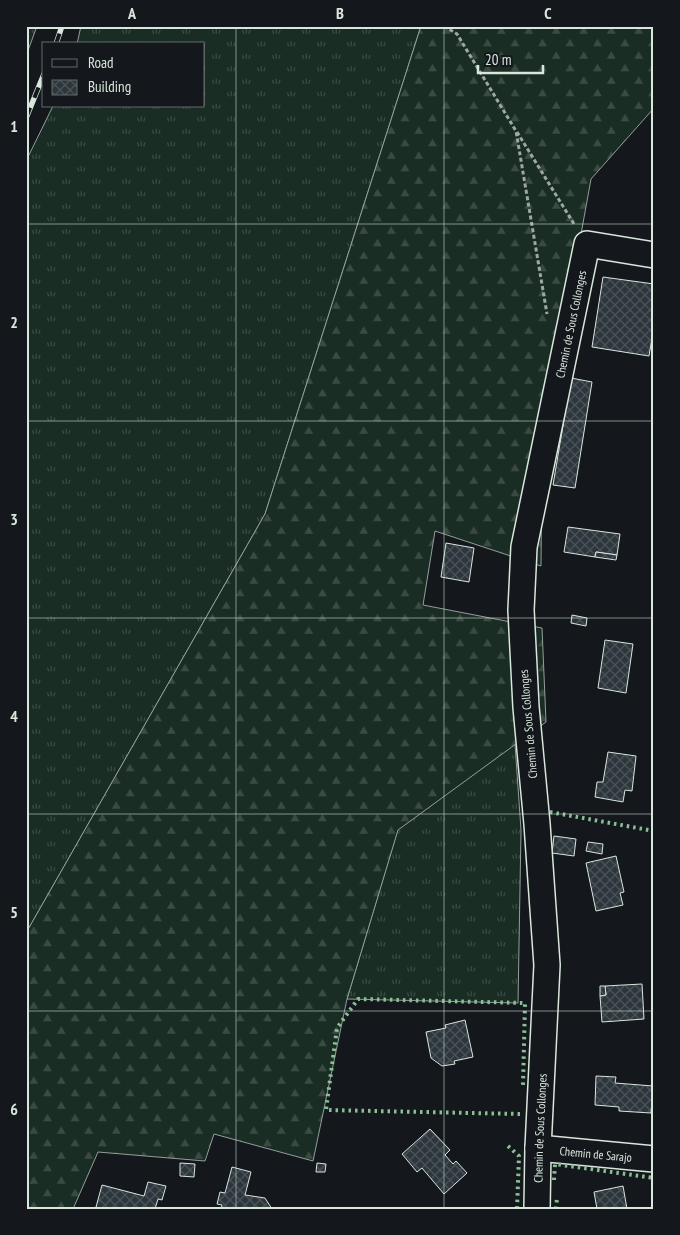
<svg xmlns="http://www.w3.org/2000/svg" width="680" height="1235" font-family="'PT Sans Narrow',sans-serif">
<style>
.grass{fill:url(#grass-tufts);stroke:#939e99}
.forest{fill:url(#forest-firs);stroke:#939e99}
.building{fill:url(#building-cross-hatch);stroke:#d8e6dc}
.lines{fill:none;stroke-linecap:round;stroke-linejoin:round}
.minor-casing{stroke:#d8e6dc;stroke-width:28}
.path{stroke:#9da8a2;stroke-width:3;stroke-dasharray:4 2.5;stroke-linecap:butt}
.minor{stroke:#14181c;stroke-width:25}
.rail-casing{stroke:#d8e6dc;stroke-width:5.5}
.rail{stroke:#14181c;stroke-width:4;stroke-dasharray:11;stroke-linecap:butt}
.hedge{stroke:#8ac095;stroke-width:4;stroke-dasharray:2.5 4;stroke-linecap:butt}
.grid{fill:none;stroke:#d8e6dc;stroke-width:1;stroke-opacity:0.55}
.labels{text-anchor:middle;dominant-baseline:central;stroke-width:4;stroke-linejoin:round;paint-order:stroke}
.street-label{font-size:12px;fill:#d8e6dc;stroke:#14181c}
.neatline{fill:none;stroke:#d8e6dc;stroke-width:2}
.grid-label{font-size:16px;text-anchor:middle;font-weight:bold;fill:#d8e6dc}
</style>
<defs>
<pattern id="grass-tufts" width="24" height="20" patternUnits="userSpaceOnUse" patternTransform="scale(1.25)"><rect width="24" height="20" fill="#1a2d24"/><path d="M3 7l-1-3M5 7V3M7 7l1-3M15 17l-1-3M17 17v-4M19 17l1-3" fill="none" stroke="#3b4b43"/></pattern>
<pattern id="forest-firs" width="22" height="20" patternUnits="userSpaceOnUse" patternTransform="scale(1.25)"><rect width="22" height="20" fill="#1a2d24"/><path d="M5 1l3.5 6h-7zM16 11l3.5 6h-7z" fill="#3b4b43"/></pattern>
<pattern id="building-cross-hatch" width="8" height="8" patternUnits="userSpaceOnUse" patternTransform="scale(1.25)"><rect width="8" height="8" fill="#2c363c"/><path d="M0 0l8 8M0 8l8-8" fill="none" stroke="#4a5358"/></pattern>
</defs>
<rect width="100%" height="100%" fill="#14181c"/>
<g class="grass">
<polygon points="26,26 37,26 26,56"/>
<polygon points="81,26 421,26 265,514 26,933 26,161 53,106 204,106 204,44 77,44"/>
<polygon points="515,744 521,830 518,1003 347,999 398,829"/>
</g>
<polygon class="forest" points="421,26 654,26 654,108 591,179 542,449 541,566 435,531 423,605 542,628 546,722 398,830 347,999 313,1161 214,1134 205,1161 98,1152 73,1209 26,1209 26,933 265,514"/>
<g class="building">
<polygon points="603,277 654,284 654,326 649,356 592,347"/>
<polygon points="571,378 592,382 575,488 553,485"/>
<polygon points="568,527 620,534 617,555 596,552 595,557 564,552"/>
<polygon points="446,543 474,548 469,582 441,577"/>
<polygon points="596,552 617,555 616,560 595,557"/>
<polygon points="572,615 587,618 586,626 571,623"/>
<polygon points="605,640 633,644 626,693 598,688"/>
<polygon points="608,752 636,756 632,791 625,790 623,802 595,797 597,782 603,782"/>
<polygon points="554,836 576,839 574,856 552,853"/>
<polygon points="588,842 603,844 602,854 586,851"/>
<polygon points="616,856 624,892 620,893 623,905 596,911 586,863"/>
<polygon points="642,984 644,1019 602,1022 600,996 606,995 605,986"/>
<polygon points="600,986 605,986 606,995 600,996"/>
<polygon points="465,1020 473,1057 454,1061 455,1064 442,1066 431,1058 426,1032 446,1028 445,1025"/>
<polygon points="596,1076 616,1077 615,1083 653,1086 651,1113 619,1111 619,1107 595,1105"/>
<polygon points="430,1129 450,1150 445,1155 453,1164 456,1161 467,1173 444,1194 422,1168 417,1172 402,1154"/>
<polygon points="180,1163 195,1164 194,1177 180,1176"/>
<polygon points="317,1163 326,1164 325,1172 316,1172"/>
<polygon points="232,1167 251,1172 245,1195 265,1198 272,1209 221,1209 222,1205 217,1204 220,1192 225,1193"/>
<polygon points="148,1182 166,1186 162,1200 158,1199 155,1209 102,1209 96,1207 102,1185 144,1196"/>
<polygon points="623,1186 627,1209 597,1209 594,1192"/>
</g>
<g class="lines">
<defs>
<g id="minor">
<path id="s1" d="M 538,1148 L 654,1159"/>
<path id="s2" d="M 537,1209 L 538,1148 L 547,965 L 537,824 L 526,707 L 521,610 L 524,547 L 587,244 L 654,255"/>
</g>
</defs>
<use href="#minor" class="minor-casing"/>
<g class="path">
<polyline points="444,26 457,34 516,131 547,314"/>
<polyline points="517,132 574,224"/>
</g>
<use href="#minor" class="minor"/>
<defs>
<g id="rail">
<polyline points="56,44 62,26"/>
<polyline points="26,118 44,74"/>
</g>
</defs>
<use href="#rail" class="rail-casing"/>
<use href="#rail" class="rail"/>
<g class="hedge">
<polyline points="550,812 654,831"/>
<polyline points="520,1114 326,1110 337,1028 358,999 525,1003 523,1085"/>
<polyline points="508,1146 519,1156 517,1209"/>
<polyline points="554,1180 555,1164 654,1178"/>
<polyline points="556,1209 557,1198"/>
</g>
</g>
<path class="grid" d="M 236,26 L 236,1209M 444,26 L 444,1209M 26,224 L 654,224M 26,421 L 654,421M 26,618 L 654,618M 26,814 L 654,814M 26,1011 L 654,1011"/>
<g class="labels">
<g class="street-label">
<text stroke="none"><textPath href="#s2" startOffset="891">Chemin de Sous Collonges</textPath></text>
<text transform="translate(528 724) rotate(-95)">Chemin de Sous Collonges</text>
<text stroke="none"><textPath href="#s2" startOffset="81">Chemin de Sous Collonges</textPath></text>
<text stroke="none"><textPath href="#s1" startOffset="58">Chemin de Sarajo</textPath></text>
</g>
</g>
<rect width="680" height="1235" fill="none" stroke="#14181c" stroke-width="55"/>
<rect x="42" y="42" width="162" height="65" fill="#14181c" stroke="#626a69"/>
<rect x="52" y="59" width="25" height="8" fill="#14181c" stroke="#626a69"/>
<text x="88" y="68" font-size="15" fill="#d8e6dc">Road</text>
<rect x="52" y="80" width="25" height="15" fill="url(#building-cross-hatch)" stroke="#626a69"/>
<text x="88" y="92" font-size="15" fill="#d8e6dc">Building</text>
<path d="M478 65v8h65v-8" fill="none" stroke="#d8e6dc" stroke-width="2.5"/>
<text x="485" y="65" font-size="15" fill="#d8e6dc" stroke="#14181c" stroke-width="4" paint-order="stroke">20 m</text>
<rect x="28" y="28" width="624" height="1180" class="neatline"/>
<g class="grid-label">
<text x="132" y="19">A</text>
<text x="340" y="19">B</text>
<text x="548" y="19">C</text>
<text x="14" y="132">1</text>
<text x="14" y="328">2</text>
<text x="14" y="525">3</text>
<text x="14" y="722">4</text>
<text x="14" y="918">5</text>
<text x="14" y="1115">6</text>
</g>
</svg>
